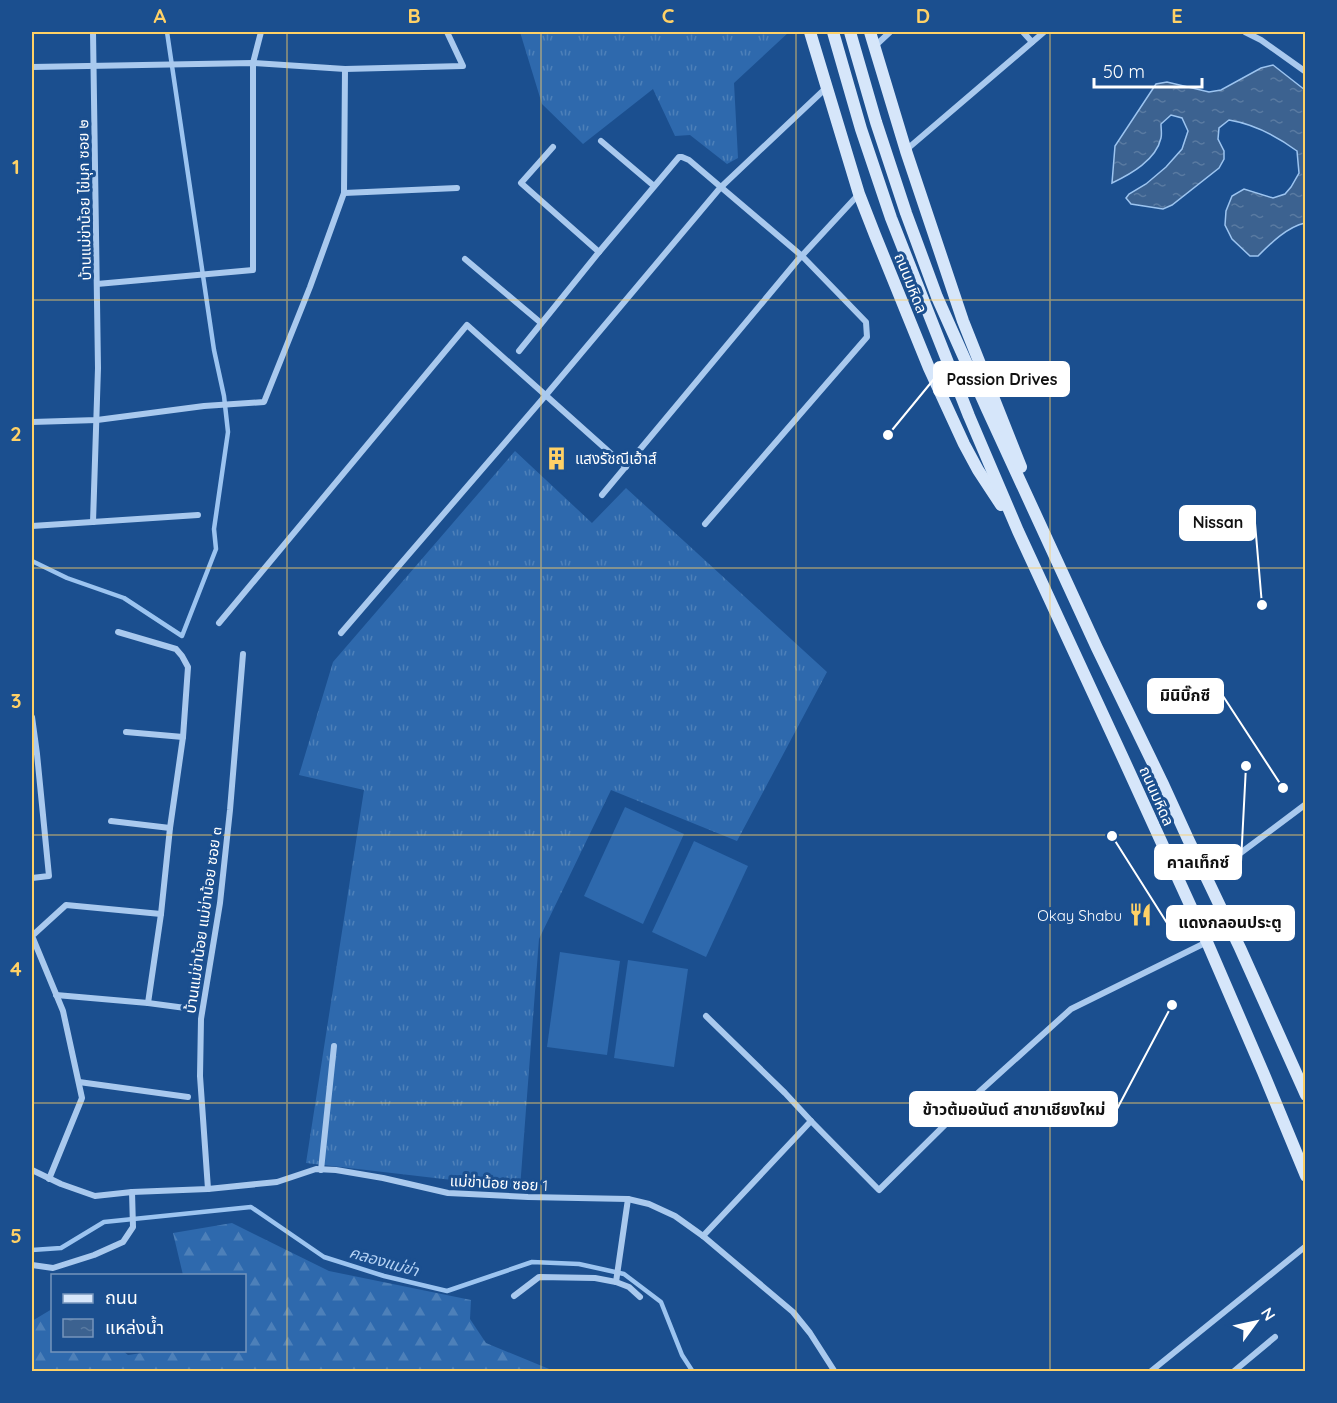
<svg xmlns="http://www.w3.org/2000/svg" width="1337" height="1403" font-family="Quicksand,'Noto Sans Thai',sans-serif">
<style>
.grass{fill:url(#grass-tufts)}
.forest{fill:url(#forest-firs)}
.pitch{fill:#2e69ad}
.water{fill:url(#water-ripples);stroke:#9cc4f0;stroke-width:1.5}
.lines{fill:none;stroke-linecap:round;stroke-linejoin:round}
.stream{stroke:#9cc4f0;stroke-width:4.5}
.street{stroke:#a9c9ee;stroke-width:6}
.secondary{stroke:#d6e6fa;stroke-width:12}
.grid{fill:none;stroke:#ffd166;stroke-width:1.5;stroke-opacity:0.55}
.labels{text-anchor:middle;dominant-baseline:central;stroke-width:6;stroke-linejoin:round;paint-order:stroke}
.street-label{font-size:15px;fill:#fff;stroke:#1b4f8f}
.poi-label{font-size:15px;fill:#fff;stroke:#1b4f8f;text-anchor:start}
.water-label{font-size:16px;font-style:italic;fill:#b5d3f5;stroke:#1b4f8f}
.leader{fill:none;stroke:#fff;stroke-width:2}
.callout-dot{fill:#fff;stroke:#1b4f8f;stroke-width:2}
.callout{fill:#fff;stroke:#fff;stroke-width:2}
.callout-label{font-size:16px;text-anchor:middle;font-weight:bold;fill:#111}
.neatline{fill:none;stroke:#ffd166;stroke-width:2}
.grid-label{font-size:20px;text-anchor:middle;font-weight:bold;fill:#ffd166}
</style>
<defs>
<pattern id="grass-tufts" width="24" height="20" patternUnits="userSpaceOnUse" patternTransform="scale(1.5)"><rect width="24" height="20" fill="#2e69ad"/><path d="M3 7l-1-3M5 7V3M7 7l1-3M15 17l-1-3M17 17v-4M19 17l1-3" fill="none" stroke="#4d80b9"/></pattern>
<pattern id="forest-firs" width="22" height="20" patternUnits="userSpaceOnUse" patternTransform="scale(1.5)"><rect width="22" height="20" fill="#2e69ad"/><path d="M5 1l3.5 6h-7zM16 11l3.5 6h-7z" fill="#4d80b9"/></pattern>
<pattern id="water-ripples" width="26" height="14" patternUnits="userSpaceOnUse" patternTransform="scale(1.5)"><rect width="26" height="14" fill="#3c6290"/><path d="M2 4q2-2 4 0t4 0M15 11q2-2 4 0t4 0" fill="none" stroke="#597aa1"/></pattern>
</defs>
<rect width="100%" height="100%" fill="#1b4f8f"/>
<g class="grass">
<polygon points="520,32 789,32 734,83 738,158 727,164 690,135 675,136 653,89 583,144 542,104"/>
<polygon points="515,451 592,523 626,488 827,672 737,841 611,790 539,939 520,1188 306,1163 364,790 299,775 333,662"/>
</g>
<polygon class="forest" points="232,1223 329,1271 471,1300 470,1319 486,1343 554,1371 32,1371 32,1321 52,1309 52,1350 123,1351 128,1355 163,1350 244,1350 244,1276 183,1275 173,1233"/>
<g class="pitch">
<polygon points="625,807 684,834 643,924 584,896"/>
<polygon points="694,841 748,866 706,957 652,932"/>
<polygon points="560,952 620,961 607,1055 547,1047"/>
<polygon points="628,960 688,969 674,1067 614,1058"/>
</g>
<path class="water" d="M 1273,65 L 1305,90 L 1305,223 C 1287,227 1271,243 1258,256 L 1250,256 L 1232,239 L 1225,225 L 1226,211 L 1232,196 L 1244,189 L 1273,198 L 1285,194 L 1291,187 L 1299,173 L 1297,151 C 1278,137 1253,124 1229,120 L 1219,128 L 1218,139 L 1224,151 L 1224,159 L 1219,168 L 1172,205 L 1163,209 L 1131,204 L 1126,198 L 1129,194 L 1146,184 L 1166,167 L 1182,149 L 1188,131 L 1182,118 L 1171,115 L 1161,124 C 1161,129 1162,134 1161,138 C 1156,160 1131,174 1112,183 L 1115,146 L 1156,84 L 1167,82 L 1209,92 L 1221,90 L 1261,68 Z"/>
<g class="lines">
<g class="stream">
<polyline points="32,561 67,578 124,598 182,636 216,549 214,529 228,432 224,396 214,350 167,32"/>
<polyline points="32,1250 61,1248 104,1222 251,1207 324,1257 384,1276 447,1291 532,1262 579,1264 624,1274 661,1302 682,1355 693,1372"/>
</g>
<g class="street">
<polyline points="93,32 98,368 93,522"/>
<polyline points="1023,32 1032,42"/>
<polyline points="1245,32 1261,40 1306,72"/>
<polyline points="875,46 890,32"/>
<polyline points="32,67 253,63 345,69 463,66 447,32"/>
<polyline points="601,141 654,186"/>
<polyline points="553,147 521,183 599,252"/>
<polyline points="906,150 1044,32"/>
<polyline points="344,193 457,188"/>
<polyline points="465,259 541,323"/>
<polyline points="97,284 253,270 253,63 261,32"/>
<polyline points="519,351 599,252 679,157 682,157 689,160 802,256 866,322 867,337 705,524"/>
<polyline points="32,422 97,420 204,406 264,402 310,287 344,193 345,69"/>
<polyline points="602,495 797,261 858,195"/>
<polyline points="32,526 198,515"/>
<polyline points="219,623 467,325 626,467"/>
<polyline points="341,633 546,395 720,188 826,88"/>
<polyline points="32,717 37,754 49,876 32,878"/>
<polyline points="126,732 183,737"/>
<polyline points="111,821 170,828"/>
<polyline points="1207,878 1306,804"/>
<polyline points="56,995 148,1003 193,1009"/>
<polyline points="148,1003 161,914"/>
<polyline points="706,1016 785,1093 811,1121 879,1190 969,1101 1071,1009 1207,942"/>
<polyline points="79,1082 188,1097"/>
<polyline points="32,1170 61,1184 95,1196 132,1192 208,1189 277,1182 316,1169 336,1170 383,1178 448,1193 528,1197 628,1199 649,1204 675,1216 703,1236 793,1312 810,1333 835,1372"/>
<polyline points="321,1170 334,1046"/>
<polyline points="49,1179 82,1098 63,1011 32,936 66,905 161,914 170,828 183,737 188,667 182,656 176,649 118,632"/>
<polyline points="208,1189 200,1076 201,1019 220,903 230,810 243,654"/>
<polyline points="703,1236 811,1121"/>
<polyline points="32,1265 53,1268 94,1255 123,1242 133,1227 132,1192"/>
<polyline points="616,1282 628,1199"/>
<polyline points="514,1296 539,1277 595,1278 616,1282 629,1287 640,1297"/>
<polyline points="1150,1372 1306,1246"/>
<polyline points="1233,1372 1275,1337"/>
</g>
<g class="secondary">
<polyline points="810,32 859,194 875,235 929,368 964,444 978,470 1001,505"/>
<polyline points="833,32 861,129 891,218 969,416 1018,531 1123,758 1207,942 1263,1072 1306,1176"/>
<polyline points="850,32 876,122 906,213 937,297 987,409 1097,648 1162,782 1188,839 1240,948 1306,1095"/>
<polyline points="870,32 906,151 963,321 1021,467"/>
</g>
</g>
<path class="grid" d="M 287,32 L 287,1372M 541,32 L 541,1372M 796,32 L 796,1372M 1050,32 L 1050,1372M 32,300 L 1306,300M 32,568 L 1306,568M 32,835 L 1306,835M 32,1103 L 1306,1103"/>
<defs>
<symbol id="building-bare" viewBox="-9 -9 18 18"><path d="M-4-6H4V6H1V3H-1V6H-4ZM-2.5-4.3h1.7v1.8h-1.7ZM.8-4.3h1.7v1.8H.8ZM-2.5-1h1.7V.8h-1.7ZM.8-1h1.7V.8H.8Z" fill="#ffd166" stroke="#1b4f8f" stroke-width="2.5" paint-order="stroke"/></symbol>
<symbol id="restaurant-bare" viewBox="-9 -9 18 18"><path d="M-5-6h1v4h1v-4h1v4h1v-4h1v5L-1.5 .5V6h-2V.5L-5-1ZM5-6V6H3V1.5H1.5Q1.5-4 5-6Z" fill="#ffd166" stroke="#1b4f8f" stroke-width="2.5" paint-order="stroke"/></symbol>
</defs>
<g fill-rule="evenodd">
<use href="#building-bare" x="540" y="442" width="33" height="33"/>
<use href="#restaurant-bare" x="1124" y="898" width="33" height="33"/>
</g>
<g class="labels">
<g class="street-label">
<text transform="translate(84 200) rotate(-91)">บ้านแม่ข่าน้อย ไข่มุก ซอย ๒</text>
<text transform="translate(911 283) rotate(68)">ถนนมหิดล</text>
<text transform="translate(1157 796) rotate(66)">ถนนมหิดล</text>
<text transform="translate(203 920) rotate(-82)">บ้านแม่ข่าน้อย แม่ข่าน้อย ซอย ๓</text>
<text transform="translate(499 1183) rotate(3)">แม่ข่าน้อย ซอย 1</text>
</g>
<g class="poi-label">
<text x="575" y="458">แสงรัชณีเฮ้าส์</text>
<text x="1122" y="915" text-anchor="end">Okay Shabu</text>
</g>
<g class="water-label">
<text transform="translate(384 1261) rotate(16)">คลองแม่ข่า</text>
</g>
</g>
<path class="leader" d="M888 435L934 379M1262 605L1255 523M1283 788L1223 696M1246 766L1241 862M1112 836L1167 923M1172 1005L1117 1109"/>
<g class="callout-dot">
<circle cx="888" cy="435" r="6"/>
<circle cx="1262" cy="605" r="6"/>
<circle cx="1283" cy="788" r="6"/>
<circle cx="1246" cy="766" r="6"/>
<circle cx="1112" cy="836" r="6"/>
<circle cx="1172" cy="1005" r="6"/>
</g>
<g class="callout">
<rect x="934" y="362" width="135" height="34" rx="6"/>
<rect x="1180" y="506" width="75" height="34" rx="6"/>
<rect x="1148" y="679" width="75" height="34" rx="6"/>
<rect x="1155" y="845" width="86" height="34" rx="6"/>
<rect x="1167" y="906" width="127" height="34" rx="6"/>
<rect x="910" y="1092" width="207" height="34" rx="6"/>
</g>
<g class="callout-label">
<text x="1002" y="385">Passion Drives</text>
<text x="1218" y="528">Nissan</text>
<text x="1185" y="701">มินิบิ๊กซี</text>
<text x="1198" y="868">คาลเท็กซ์</text>
<text x="1230" y="928">แดงกลอนประตู</text>
<text x="1014" y="1115">ข้าวต้มอนันต์ สาขาเชียงใหม่</text>
</g>
<rect width="1337" height="1403" fill="none" stroke="#1b4f8f" stroke-width="66"/>
<rect x="51" y="1274" width="195" height="78" fill="#1b4f8f" stroke="#7695bc" stroke-width="1.5"/>
<rect x="63" y="1294" width="30" height="9" fill="#d6e6fa" stroke="#7695bc" stroke-width="1.5"/>
<text x="105" y="1304" font-size="18" fill="#ffffff">ถนน</text>
<rect x="63" y="1319" width="30" height="18" fill="url(#water-ripples)" stroke="#7695bc" stroke-width="1.5"/>
<text x="105" y="1334" font-size="18" fill="#ffffff">แหล่งน้ำ</text>
<g transform="translate(1256 1322) rotate(57)" stroke="#1b4f8f" stroke-width="4.5" paint-order="stroke">
<path d="M0-4.5L10 22L0 15L-10 22Z" fill="#ffffff"/>
<text y="-9" font-size="16" font-weight="bold" text-anchor="middle" fill="#ffffff">N</text>
</g>
<path d="M1094 78v9h108v-9" fill="none" stroke="#ffffff" stroke-width="3"/>
<text x="1103" y="78" font-size="18" fill="#ffffff" stroke="#1b4f8f" stroke-width="4.5" paint-order="stroke">50 m</text>
<rect x="33" y="33" width="1271" height="1337" class="neatline"/>
<g class="grid-label">
<text x="160" y="23">A</text>
<text x="414" y="23">B</text>
<text x="668" y="23">C</text>
<text x="923" y="23">D</text>
<text x="1177" y="23">E</text>
<text x="16" y="174">1</text>
<text x="16" y="441">2</text>
<text x="16" y="708">3</text>
<text x="16" y="976">4</text>
<text x="16" y="1243">5</text>
</g>
</svg>
